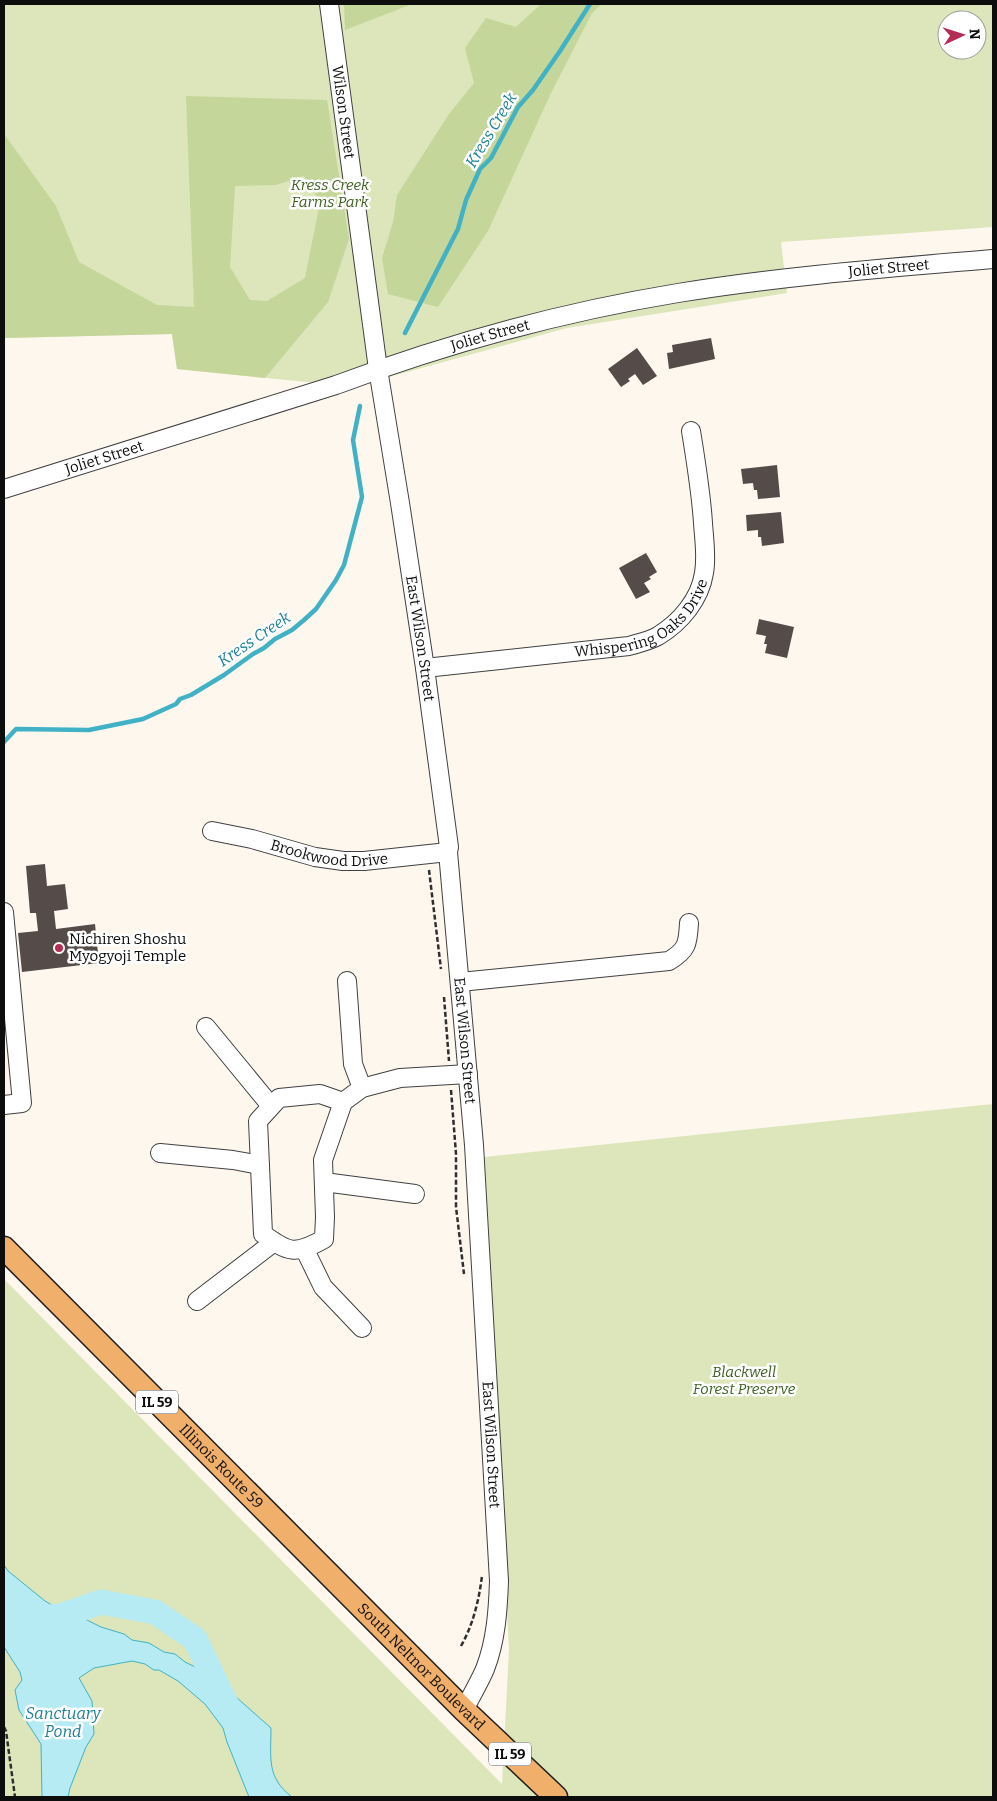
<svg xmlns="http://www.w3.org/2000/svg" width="997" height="1801" font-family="Bitter,serif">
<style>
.green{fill:#dce6ba;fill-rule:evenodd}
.forest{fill:#c4d69a;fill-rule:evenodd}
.water{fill:#b6ebf3;stroke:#41b2c5}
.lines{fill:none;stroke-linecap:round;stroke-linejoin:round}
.stream{stroke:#41b2c5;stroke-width:4.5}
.river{stroke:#b6ebf3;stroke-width:25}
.building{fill:#554c4a}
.minor-casing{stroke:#404040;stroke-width:20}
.major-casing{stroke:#1e1e1e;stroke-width:25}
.path{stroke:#2f2f2f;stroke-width:2.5;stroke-dasharray:5 2.5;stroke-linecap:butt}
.minor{stroke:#fff;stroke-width:18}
.major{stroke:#f1af6c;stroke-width:22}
.poi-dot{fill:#b52d55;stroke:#fff;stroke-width:2}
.labels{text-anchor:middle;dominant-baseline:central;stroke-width:5;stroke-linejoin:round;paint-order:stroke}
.shield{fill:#fff;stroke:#565656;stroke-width:1}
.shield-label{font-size:14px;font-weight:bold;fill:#0d0d0d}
.street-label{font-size:15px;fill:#0d0d0d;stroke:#fff}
.park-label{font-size:15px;font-style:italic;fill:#3e6121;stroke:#fff}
.poi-label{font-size:15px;fill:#0d0d0d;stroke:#fff;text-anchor:start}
.water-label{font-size:16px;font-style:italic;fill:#1d8198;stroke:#fff}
</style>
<rect width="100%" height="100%" fill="#fef7ee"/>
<g class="green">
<path d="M 4,4 L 993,4 L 993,227 L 781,242 L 787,293 L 567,328 L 389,377 L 336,385 L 177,369 L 172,334 L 4,338 ZM 947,20 L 977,20 L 977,50 L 947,50 Z"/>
<polygon points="993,1104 993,1797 4,1797 4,1279 502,1784 509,1649 484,1157"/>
</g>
<g class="forest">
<polygon points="344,4 412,4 345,30"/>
<polygon points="541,4 602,4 592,13 551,93 488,231 438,307 388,294 382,258 393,222 397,195 449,114 474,83 465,48 486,18 516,27"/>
<path d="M 186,96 L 327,100 L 349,239 L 328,302 L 265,378 L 177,369 L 172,334 L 4,338 L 4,134 L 56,206 L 79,262 L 157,305 L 194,307 ZM 304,176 L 320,202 L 305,278 L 267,301 L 250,300 L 230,267 L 235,186 L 276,185 Z"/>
</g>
<path class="water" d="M 4,1565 L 8,1571 L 45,1601 L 57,1608 L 85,1619 L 101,1627 L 124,1634 L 132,1640 L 149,1643 L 164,1652 L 175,1654 L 185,1662 L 210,1674 L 271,1728 C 271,1758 266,1777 292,1797 L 249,1797 L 227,1742 L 223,1728 L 205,1704 L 178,1681 L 159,1670 L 154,1670 L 145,1664 L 132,1661 L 94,1668 L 79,1678 L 92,1701 L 94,1734 L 86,1747 L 70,1788 L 68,1797 L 42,1797 L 41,1744 L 19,1710 L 15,1690 L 22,1680 L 20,1672 L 4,1647 Z"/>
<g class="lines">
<g class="stream">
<polyline points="405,333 458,229 466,200 480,169 491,158 518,107 533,90 560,51 590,4"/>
<polyline points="4,742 16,729 89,730 143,719 176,704 180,699 191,695 224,675 253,654 264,648 275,639 292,630 304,620 316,609 336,580 344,565 362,497 353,440 360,406"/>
</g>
<polyline class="river" points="4,1593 7,1599 40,1618 60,1616 101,1602 155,1612 195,1639 228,1708"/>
</g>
<g class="building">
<polygon points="711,338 715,359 669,369 667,353 673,352 672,345"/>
<polygon points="637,348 657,376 643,385 635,374 628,379 630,381 621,387 608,369"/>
<polygon points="777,465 780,497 758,499 757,490 754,490 753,483 743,484 741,469"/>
<polygon points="781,512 784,543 762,546 761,537 758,537 758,530 747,531 746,515"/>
<polygon points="646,553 657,572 649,577 651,579 644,583 650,592 636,599 619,568"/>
<polygon points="759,619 794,627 787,658 765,653 767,644 764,644 766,636 756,634"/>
<polygon points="45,864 47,886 65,884 68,909 54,911 56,929 95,924 99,963 22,972 18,933 38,931 36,913 30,913 26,866"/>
</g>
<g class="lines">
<defs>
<g id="minor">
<path id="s1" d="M 329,4 L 378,369 L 400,503 L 425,668 L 449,847 L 448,852 L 474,1145 L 499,1581 C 498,1610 496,1641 485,1669 C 479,1683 471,1696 464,1710"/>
<path id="s2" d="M 4,489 L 336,385 C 446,344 562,312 678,293 C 782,276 888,268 993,259"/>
<path id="s3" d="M 425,668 L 629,646 C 639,643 649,641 658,636 C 681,622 700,599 704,573 C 707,556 704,539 703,523 C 701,492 696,462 691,431"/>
<path id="s4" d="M 212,831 L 252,839 L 315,857 L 343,861 L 364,861 L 448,852"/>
<polyline points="4,912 22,1103 4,1105"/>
<polyline points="347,981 353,1064 362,1088"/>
<path d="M 460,982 L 669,961 C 687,950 688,944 689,923"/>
<polyline points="206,1027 271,1106"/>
<path d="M 320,1094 L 343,1102 L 323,1160 L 325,1217 L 324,1239 C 295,1255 289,1253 263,1234 L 258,1121 L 279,1098 Z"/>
<polyline points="343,1102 362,1088 400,1078 468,1074"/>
<polyline points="160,1153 233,1160 260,1165"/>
<polyline points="324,1182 415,1194"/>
<polyline points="305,1250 323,1287 362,1328"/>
<polyline points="197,1301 274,1242"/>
</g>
<g id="major">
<path id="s5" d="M 4,1248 L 464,1710 L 556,1797"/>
</g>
</defs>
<use href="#minor" class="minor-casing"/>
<use href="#major" class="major-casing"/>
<g class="path">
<polyline points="429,870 441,969"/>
<polyline points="444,997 449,1061"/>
<polyline points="451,1090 456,1154 456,1207 464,1274"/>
<path d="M 461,1646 C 473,1625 479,1600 482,1576"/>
<polyline points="4,1727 6,1731 15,1797"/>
</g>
<use href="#minor" class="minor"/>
<use href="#major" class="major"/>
</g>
<circle class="poi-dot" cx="59" cy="948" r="5"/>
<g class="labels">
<g class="shield">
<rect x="136" y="1390.5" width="42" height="23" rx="4"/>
<rect x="489" y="1742.5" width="42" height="23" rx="4"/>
</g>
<g class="shield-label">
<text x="157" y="1402">IL 59</text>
<text x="510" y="1754">IL 59</text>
</g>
<g class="street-label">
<text stroke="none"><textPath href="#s1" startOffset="109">Wilson Street</textPath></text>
<text stroke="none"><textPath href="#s2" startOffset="915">Joliet Street</textPath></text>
<text stroke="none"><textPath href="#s2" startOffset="510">Joliet Street</textPath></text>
<text stroke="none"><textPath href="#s2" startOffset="105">Joliet Street</textPath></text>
<text stroke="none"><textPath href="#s3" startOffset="230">Whispering Oaks Drive</textPath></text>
<text stroke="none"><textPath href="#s1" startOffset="641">East Wilson Street</textPath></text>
<text stroke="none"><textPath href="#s4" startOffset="120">Brookwood Drive</textPath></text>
<text stroke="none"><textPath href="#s1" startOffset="1046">East Wilson Street</textPath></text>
<text stroke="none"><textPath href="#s1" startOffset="1451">East Wilson Street</textPath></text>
<text stroke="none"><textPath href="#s5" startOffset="308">Illinois Route 59</textPath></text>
<text stroke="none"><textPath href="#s5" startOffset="591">South Neltnor Boulevard</textPath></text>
</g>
<g class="park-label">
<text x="330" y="185">Kress Creek<tspan x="330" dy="17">Farms Park</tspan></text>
<text x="744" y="1372">Blackwell<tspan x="744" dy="17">Forest Preserve</tspan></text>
</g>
<g class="poi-label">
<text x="69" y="939">Nichiren Shoshu<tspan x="69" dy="17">Myogyoji Temple</tspan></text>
</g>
<g class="water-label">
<text transform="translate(491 130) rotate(-59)">Kress Creek</text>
<text transform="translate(254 639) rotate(-34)">Kress Creek</text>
<text x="63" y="1713">Sanctuary<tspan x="63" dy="18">Pond</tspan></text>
</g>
</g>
<rect width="997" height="1801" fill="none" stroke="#0d0d0d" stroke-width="10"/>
<g transform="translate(962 35) rotate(86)"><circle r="24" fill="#ffffff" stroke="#9e9e9e"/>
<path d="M0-4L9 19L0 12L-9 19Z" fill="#b52d55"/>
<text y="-8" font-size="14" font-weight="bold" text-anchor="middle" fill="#0d0d0d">N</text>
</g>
</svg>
